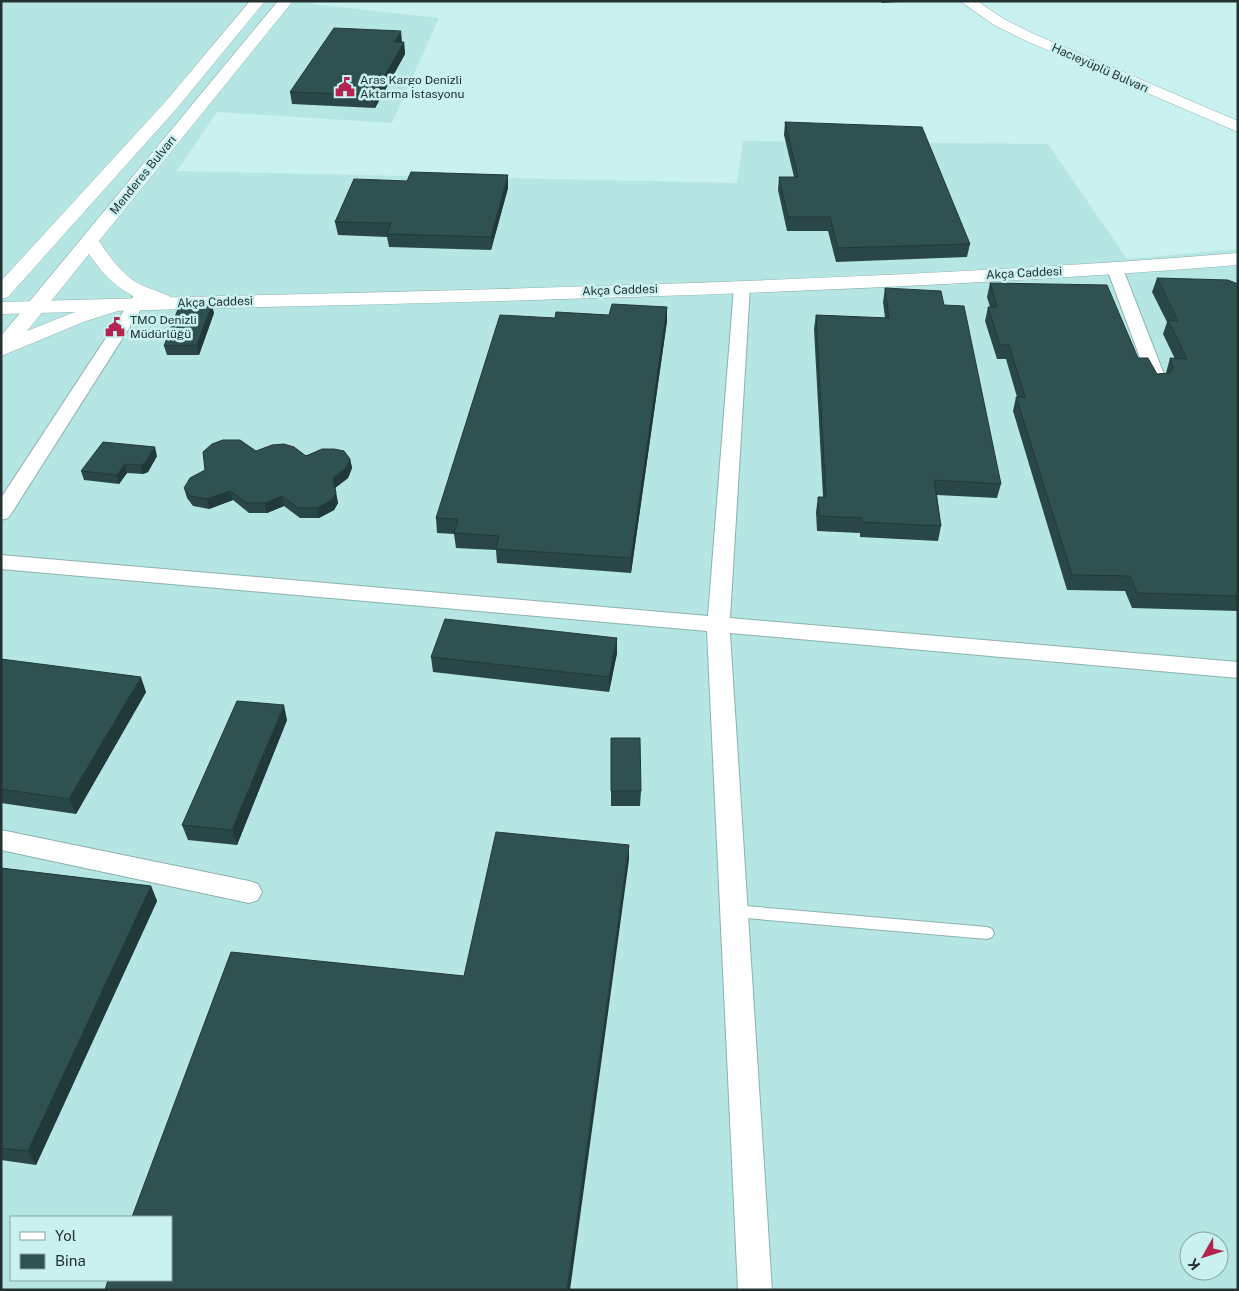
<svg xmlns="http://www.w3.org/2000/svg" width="1239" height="1291" font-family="'Public Sans',sans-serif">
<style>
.built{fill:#b5e6e4;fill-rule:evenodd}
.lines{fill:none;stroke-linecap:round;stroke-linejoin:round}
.service-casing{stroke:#8bb1af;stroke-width:2}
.minor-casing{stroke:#8bb1af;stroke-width:2}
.tertiary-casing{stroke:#8bb1af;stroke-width:1}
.primary-casing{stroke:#8bb1af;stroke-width:1}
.service{fill:#fff;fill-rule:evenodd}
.minor{fill:#fff;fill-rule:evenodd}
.tertiary{fill:#fff;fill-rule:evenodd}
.primary{fill:#fff;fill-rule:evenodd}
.wall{fill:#284746}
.shaded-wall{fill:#213939}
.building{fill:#2f5251;stroke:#213939}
.labels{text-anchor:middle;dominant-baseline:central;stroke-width:5;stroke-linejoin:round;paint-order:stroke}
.far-street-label{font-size:12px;fill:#233231;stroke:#c9f1ef}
.far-poi-label{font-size:12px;fill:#233231;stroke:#c9f1ef;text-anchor:start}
</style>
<rect width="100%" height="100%" fill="#c9f1ef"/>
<path class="built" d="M 1,1 L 315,1 L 312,4 L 439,18 L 392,123 L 217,112 L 177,171 L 737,183 L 743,141 L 1048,144 L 1127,259 L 1238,249 L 1238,1290 L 1,1290 ZM 11,1217 L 171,1217 L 171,1280 L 11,1280 ZM 1189,1241 L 1219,1241 L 1219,1271 L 1189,1271 Z"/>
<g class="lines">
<defs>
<polygon id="service" points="734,905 987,927 992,929 994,933 992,937 987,939 734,917 729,915 727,911 729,907"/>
<g id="minor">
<polygon points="1115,264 1123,269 1167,382 1164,386 1152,386 1149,382 1107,269"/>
<polygon points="742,282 748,284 750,287 730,618 1238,662 1238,678 730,633 772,1290 738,1290 707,631 1,569 1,555 708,616 734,287 736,284"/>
<polygon points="142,290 148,291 150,295 11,514 8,518 1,520 1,498 134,295 136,291"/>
<polygon points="1,830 249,881 258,884 262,892 258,900 249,903 1,850"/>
</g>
<g id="tertiary">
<polygon points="960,1 977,1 1004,19 1034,34 1238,121 1238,132 1024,40 994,25"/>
<path d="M 1238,253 L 1238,265 C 827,298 413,302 1,314 L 1,302 C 413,290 827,286 1238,253 Z"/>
</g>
<g id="primary">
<polygon points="250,1 265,1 178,107 8,297 1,299 1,281 166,101"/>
<path d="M 278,1 L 293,1 L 99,241 C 110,257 120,272 136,282 C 147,289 172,294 178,303 L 175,307 C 165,310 158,306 149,303 C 122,293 105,278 89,254 L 27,331 L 72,313 L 117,299 L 124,301 L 127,305 L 124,309 L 86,321 L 1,356 L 1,336 Z"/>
</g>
</defs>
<use href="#service" class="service-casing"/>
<use href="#minor" class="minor-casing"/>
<use href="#tertiary" class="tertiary-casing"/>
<use href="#primary" class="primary-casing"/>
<use href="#service" class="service"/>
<use href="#minor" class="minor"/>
<use href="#tertiary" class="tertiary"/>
<use href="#primary" class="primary"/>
</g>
<g class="wall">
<polygon points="881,1 914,1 882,3"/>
<polygon points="402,42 404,42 405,54 375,108 292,104 290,92"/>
<polygon points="785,122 970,244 967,257 836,262 828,231 787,231 778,190 779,177 794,177 784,135"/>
<polygon points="508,188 491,250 389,247 387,237 338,235 335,222"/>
<polygon points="1157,278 1238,284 1238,611 1132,608 1125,591 1067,590 1013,411 1016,397 1017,397 1006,359 997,359 985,321 988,307 990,307 987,297 990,283 1138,358 1157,374 1166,373 1170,358 1175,359 1163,334 1167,322 1152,292"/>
<polygon points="885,288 944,305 1001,484 997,498 937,495 941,526 938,541 860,537 860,533 817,531 816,512 818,497 823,497 814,329 816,315 885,318 883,302"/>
<polygon points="667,307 667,321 631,573 497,563 496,550 456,548 454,534 437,533 436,518 555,318 609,315"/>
<polygon points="214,313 199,355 167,355 164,346"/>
<polygon points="256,451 350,459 352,468 348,478 335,488 338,503 334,510 319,518 300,518 284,506 267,513 249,513 233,500 209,509 193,506 187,498 184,488"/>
<polygon points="157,456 148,472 143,474 127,473 119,484 84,480 81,471"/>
<polygon points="617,653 609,692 433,672 431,657"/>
<polygon points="1,659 146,692 76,814 1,803"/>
<polygon points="287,720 237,845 188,840 182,825"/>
<polygon points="611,738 641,791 640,806 611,806"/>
<polygon points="1,868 151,886 157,901 36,1165 1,1160"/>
</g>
<g class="shaded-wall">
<polygon points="401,31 402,42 394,42"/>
<polygon points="404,42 405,54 375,108 374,95"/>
<polygon points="508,175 508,188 491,250 491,237"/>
<polygon points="212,304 214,313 199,355 197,345"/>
<polygon points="667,307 667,321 631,573 631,558"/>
<polygon points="155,447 157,456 148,472 143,474 141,465"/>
<polygon points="350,459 352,468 348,478 335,488 333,478"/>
<polygon points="125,464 127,473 119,484 117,475"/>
<polygon points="230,491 233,500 209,509 207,499"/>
<polygon points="336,493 338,503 334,510 319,518 317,508"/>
<polygon points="282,496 284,506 267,513 265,503"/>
<polygon points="617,638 617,653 609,692 609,677"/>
<polygon points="141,677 146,692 76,814 69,799"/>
<polygon points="284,705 287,720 237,845 232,830"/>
<polygon points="629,845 629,860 570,1290 567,1290"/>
<polygon points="151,886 157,901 36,1165 28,1151"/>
</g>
<g class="building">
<polygon points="334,28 401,31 394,42 404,42 374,95 290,92"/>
<polygon points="785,122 922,127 970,244 838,248 830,217 788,217 779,177 798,177"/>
<polygon points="411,172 508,175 491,237 387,234 391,223 335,222 354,179 407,181"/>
<polygon points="1157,278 1228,280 1238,284 1238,596 1137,593 1130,576 1072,575 1016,397 1025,397 1009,345 1000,345 988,307 997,307 990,283 1107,285 1138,358 1148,358 1157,374 1170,373 1173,367 1170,358 1187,359 1168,320 1178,321"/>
<polygon points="885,288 941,291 944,305 964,306 1001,484 934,480 941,526 862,522 862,518 819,516 818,497 826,497 816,315 889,318"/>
<polygon points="180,304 212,304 197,345 164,346"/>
<polygon points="612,304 667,307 631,558 496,549 499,536 454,533 458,519 436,518 500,315 555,318 556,312 609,315"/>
<polygon points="223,440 240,440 256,451 272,445 284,444 294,447 306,456 322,449 334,449 344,451 350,459 346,468 333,478 336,493 332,500 317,508 298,508 282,496 265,503 247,503 230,491 207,499 190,496 184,488 190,478 205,470 203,452 212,444"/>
<polygon points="103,442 155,447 145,463 141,465 125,464 117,475 81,471"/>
<polygon points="445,619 617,638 609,677 431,657"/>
<polygon points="1,659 141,677 69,799 1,789"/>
<polygon points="237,701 284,705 232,830 182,825"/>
<polygon points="611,738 640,738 641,791 611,791"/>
<polygon points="496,832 629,845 567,1290 105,1290 108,1280 171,1280 171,1217 132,1217 231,952 464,976"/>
<polygon points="1,868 151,886 28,1151 1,1148"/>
</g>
<defs>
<symbol id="civic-bare" viewBox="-9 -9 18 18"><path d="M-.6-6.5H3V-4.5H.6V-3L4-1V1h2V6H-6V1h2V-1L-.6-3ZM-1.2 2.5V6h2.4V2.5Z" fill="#b42450" stroke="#c9f1ef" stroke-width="2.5" paint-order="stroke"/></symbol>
</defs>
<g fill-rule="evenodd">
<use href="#civic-bare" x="331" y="73" width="28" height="28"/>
<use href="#civic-bare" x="101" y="313" width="28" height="28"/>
</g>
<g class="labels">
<g class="far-street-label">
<text transform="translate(1100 68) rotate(24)">Hacıeyüplü Bulvarı</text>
<text transform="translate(143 175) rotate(-51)">Menderes Bulvarı</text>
<text transform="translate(1024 273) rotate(-3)">Akça Caddesi</text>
<text transform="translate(620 290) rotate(-2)">Akça Caddesi</text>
<text transform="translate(215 302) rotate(-2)">Akça Caddesi</text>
</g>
<g class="far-poi-label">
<text x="360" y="80">Aras Kargo Denizli<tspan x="360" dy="14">Aktarma İstasyonu</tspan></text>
<text x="130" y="320">TMO Denizli<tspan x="130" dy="14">Müdürlüğü</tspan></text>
</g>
</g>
<rect width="1239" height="1291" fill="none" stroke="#233231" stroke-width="5"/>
<rect x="10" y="1216" width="162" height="65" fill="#c9f1ef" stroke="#87a5a3"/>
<rect x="20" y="1232" width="25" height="8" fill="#ffffff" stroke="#87a5a3"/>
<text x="55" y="1241" font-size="15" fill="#233231">Yol</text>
<rect x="20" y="1254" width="25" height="15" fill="#2f5251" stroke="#87a5a3"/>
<text x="55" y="1266" font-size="15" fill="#233231">Bina</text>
<g transform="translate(1204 1256) rotate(231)"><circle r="24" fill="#c9f1ef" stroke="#87a5a3"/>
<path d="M0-4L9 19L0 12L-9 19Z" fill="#b42450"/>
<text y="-8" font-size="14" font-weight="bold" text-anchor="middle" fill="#233231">K</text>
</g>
</svg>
